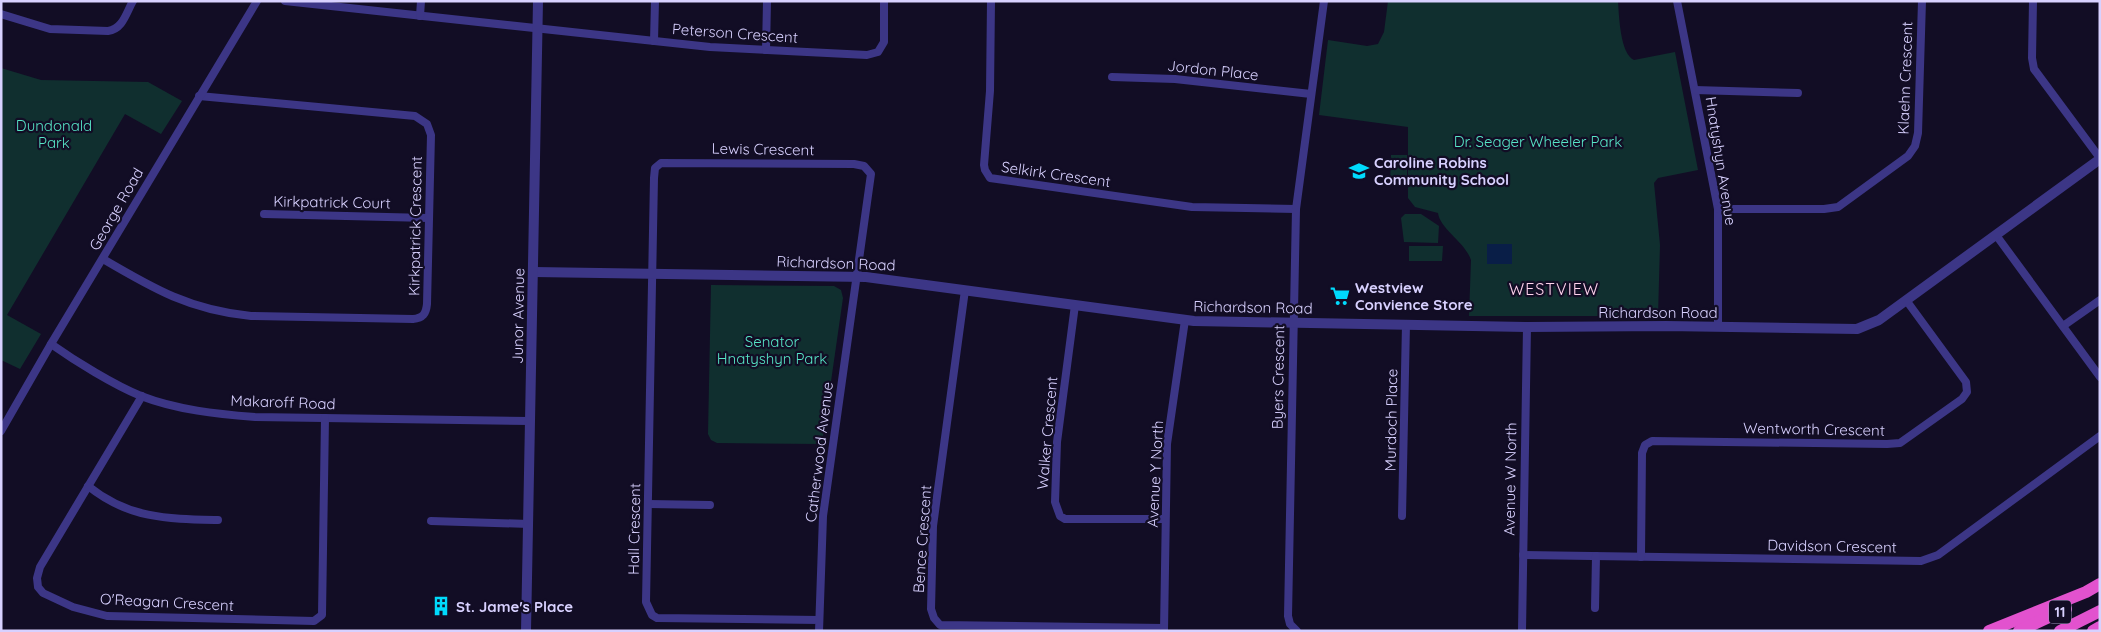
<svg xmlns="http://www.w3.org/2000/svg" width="2101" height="632" font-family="Quicksand,sans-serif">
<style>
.green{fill:#102f2f}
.water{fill:#091e47}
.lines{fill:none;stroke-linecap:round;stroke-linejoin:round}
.minor{stroke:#3c3686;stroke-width:8}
.tertiary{stroke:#3c3686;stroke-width:10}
.trunk{stroke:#e252ce;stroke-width:12}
.labels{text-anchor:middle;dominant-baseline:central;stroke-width:4.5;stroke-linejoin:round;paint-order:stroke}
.shield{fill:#120d25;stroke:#9d96be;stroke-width:1}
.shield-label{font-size:14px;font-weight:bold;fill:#d8d1ff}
.street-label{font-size:15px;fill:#d8d1ff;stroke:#120d25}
.park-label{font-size:15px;fill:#57e5c6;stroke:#120d25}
.poi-label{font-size:15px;font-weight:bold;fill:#d8d1ff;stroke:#120d25;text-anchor:start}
.neighbourhood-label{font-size:16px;letter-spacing:1px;fill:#ffd3ed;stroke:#120d25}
</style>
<rect width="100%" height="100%" fill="#120d25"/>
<g class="green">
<path d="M 1388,1 L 1618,1 C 1619,15 1620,54 1634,60 L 1675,52 L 1698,170 L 1658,178 L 1654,183 L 1660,245 L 1658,316 L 1469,316 L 1471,260 C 1465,242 1440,229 1438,213 L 1415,207 L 1408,198 L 1408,127 L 1319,115 L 1328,40 L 1367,46 L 1378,44 L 1384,32 Z"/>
<polygon points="1,68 41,80 148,82 182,101 161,134 125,114 7,315 41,334 20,369 1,360"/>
<polygon points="1391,155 1407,155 1407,185 1390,185"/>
<polygon points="1405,214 1421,214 1439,226 1438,243 1404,242 1401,218"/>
<polygon points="1409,246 1443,246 1442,261 1409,261"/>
<polygon points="711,285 834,286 841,290 843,298 822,444 717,443 711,440 708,434"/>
</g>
<rect class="water" x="1487" y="244" width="25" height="20"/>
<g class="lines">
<g class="minor">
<polyline points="285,1 710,47 867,55 878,52 884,42 884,1"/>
<polyline points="991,1 990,91 984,165 985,170 990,178 1192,207 1296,209"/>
<polyline points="1677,1 1718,209 1718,327"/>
<polyline points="2033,1 2032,58 2034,69 2100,158"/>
<path d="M 1,14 L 50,29 L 108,31 C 123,29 126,13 133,1"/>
<polyline points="420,16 421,1"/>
<polyline points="654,41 655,1"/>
<polyline points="766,50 767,1"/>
<polyline points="1112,77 1175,79 1311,94"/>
<polyline points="1695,90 1798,93"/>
<polyline points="1718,209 1824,209 1838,207 1908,156 1915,146 1918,133 1922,1"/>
<polyline points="264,214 428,218"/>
<polyline points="1996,235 2100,377"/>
<path d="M 103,259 C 154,289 190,310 251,316 L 413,319 C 423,318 426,314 427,304 L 431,135 L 427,124 L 415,116 L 199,96"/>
<polyline points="965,290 933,526 931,609 934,618 940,625 1164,628"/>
<polyline points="1075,305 1057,442 1055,502 1060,516 1065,519 1165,519"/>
<polyline points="2063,326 2100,300"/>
<path d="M 51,344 C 75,361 114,385 141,396 C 177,410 217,414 255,417 L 530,421"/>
<polyline points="142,396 40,567 37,578 38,587 43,593 73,607 107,616 314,621 322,615 325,418"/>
<polyline points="1,431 51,344 257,1"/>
<path d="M 88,486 C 129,519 168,519 218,520"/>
<polyline points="648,504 710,505"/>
<polyline points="1402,516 1406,324"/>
<polyline points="431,521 529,524"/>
<polyline points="1523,555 1921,561 1938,555 2100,436"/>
<polyline points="1641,557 1642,453 1645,445 1652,441 1887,444 1900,443 1962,399 1967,392 1966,382 1906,300"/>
<polyline points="1595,608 1596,556"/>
<polyline points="819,631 823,516 871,174 864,166 854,164 661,163 655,168 654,178 646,602 652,615 657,618 819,620"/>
<polyline points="1164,631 1167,444 1185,320"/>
<polyline points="1297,631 1290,624 1288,616 1296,209 1324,1"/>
<polyline points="1522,631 1527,327"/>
</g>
<g class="tertiary">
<polyline points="534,272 866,277 1194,321 1527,327 1666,326 1857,329 1879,320 2100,159"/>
<polyline points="526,631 538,1"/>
</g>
<g class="trunk">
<polyline points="1989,631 2086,592 2100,584"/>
<polyline points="2019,631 2066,609"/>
<polyline points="2060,631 2100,611"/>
<polyline points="2093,631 2100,627"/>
</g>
</g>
<defs>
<symbol id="school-bare" viewBox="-9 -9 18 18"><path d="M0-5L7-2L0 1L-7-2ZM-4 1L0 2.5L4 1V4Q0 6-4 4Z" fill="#00dafc" stroke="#120d25" stroke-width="2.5" paint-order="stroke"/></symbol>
<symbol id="supermarket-bare" viewBox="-9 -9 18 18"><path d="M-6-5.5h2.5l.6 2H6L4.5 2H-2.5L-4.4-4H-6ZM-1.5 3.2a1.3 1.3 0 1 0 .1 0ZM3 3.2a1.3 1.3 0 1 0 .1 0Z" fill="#00dafc" stroke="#120d25" stroke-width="2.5" paint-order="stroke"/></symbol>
<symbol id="building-bare" viewBox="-9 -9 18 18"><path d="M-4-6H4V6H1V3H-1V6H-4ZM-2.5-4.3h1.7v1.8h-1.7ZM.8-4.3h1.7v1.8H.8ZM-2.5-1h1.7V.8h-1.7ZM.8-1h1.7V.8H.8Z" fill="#00dafc" stroke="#120d25" stroke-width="2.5" paint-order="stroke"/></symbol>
</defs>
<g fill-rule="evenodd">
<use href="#school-bare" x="1345" y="157" width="28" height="28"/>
<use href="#supermarket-bare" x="1326" y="282" width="28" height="28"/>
<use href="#building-bare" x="427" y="592" width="28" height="28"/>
</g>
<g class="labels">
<rect class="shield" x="2049" y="600.5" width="22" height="23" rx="4"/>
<g class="shield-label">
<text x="2060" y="612">11</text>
</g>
<g class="street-label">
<text transform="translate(735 33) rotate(4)">Peterson Crescent</text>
<text transform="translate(1213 70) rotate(6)">Jordon Place</text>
<text transform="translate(1905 78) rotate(-88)">Klaehn Crescent</text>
<text transform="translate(763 149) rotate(1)">Lewis Crescent</text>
<text transform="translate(1721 161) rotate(81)">Hnatyshyn Avenue</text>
<text transform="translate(1056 174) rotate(8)">Selkirk Crescent</text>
<text transform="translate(332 202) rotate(1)">Kirkpatrick Court</text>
<text transform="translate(116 209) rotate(-60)">George Road</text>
<text transform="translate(415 226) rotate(-89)">Kirkpatrick Crescent</text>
<text transform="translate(836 263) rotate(2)">Richardson Road</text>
<text transform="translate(1253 307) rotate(1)">Richardson Road</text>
<text x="1658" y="312">Richardson Road</text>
<text transform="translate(518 316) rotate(-89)">Junor Avenue</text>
<text transform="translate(1278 377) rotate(-89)">Byers Crescent</text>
<text transform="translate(283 402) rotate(2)">Makaroff Road</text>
<text transform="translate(1391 420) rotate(-89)">Murdoch Place</text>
<text transform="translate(1814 429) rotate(1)">Wentworth Crescent</text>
<text transform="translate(1047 433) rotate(-85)">Walker Crescent</text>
<text transform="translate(819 452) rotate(-83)">Catherwood Avenue</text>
<text transform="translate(1155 474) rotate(-87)">Avenue Y North</text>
<text transform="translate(1510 479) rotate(-89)">Avenue W North</text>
<text transform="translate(634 529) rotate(-89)">Hall Crescent</text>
<text transform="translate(922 539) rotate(-86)">Bence Crescent</text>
<text transform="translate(1832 546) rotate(1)">Davidson Crescent</text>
<text transform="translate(167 602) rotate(3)">O'Reagan Crescent</text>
</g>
<g class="park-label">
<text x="54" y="125">Dundonald<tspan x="54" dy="17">Park</tspan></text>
<text x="1538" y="141">Dr. Seager Wheeler Park</text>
<text x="772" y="341">Senator<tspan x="772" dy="17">Hnatyshyn Park</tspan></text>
</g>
<g class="poi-label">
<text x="1374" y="162">Caroline Robins<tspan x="1374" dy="17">Community School</tspan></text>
<text x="1355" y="287">Westview<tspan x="1355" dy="17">Convience Store</tspan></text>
<text x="456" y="606">St. Jame's Place</text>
</g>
<g class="neighbourhood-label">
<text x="1554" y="289">WESTVIEW</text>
</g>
</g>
<rect width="2101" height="632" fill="none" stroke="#d8d1ff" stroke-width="5"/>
</svg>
